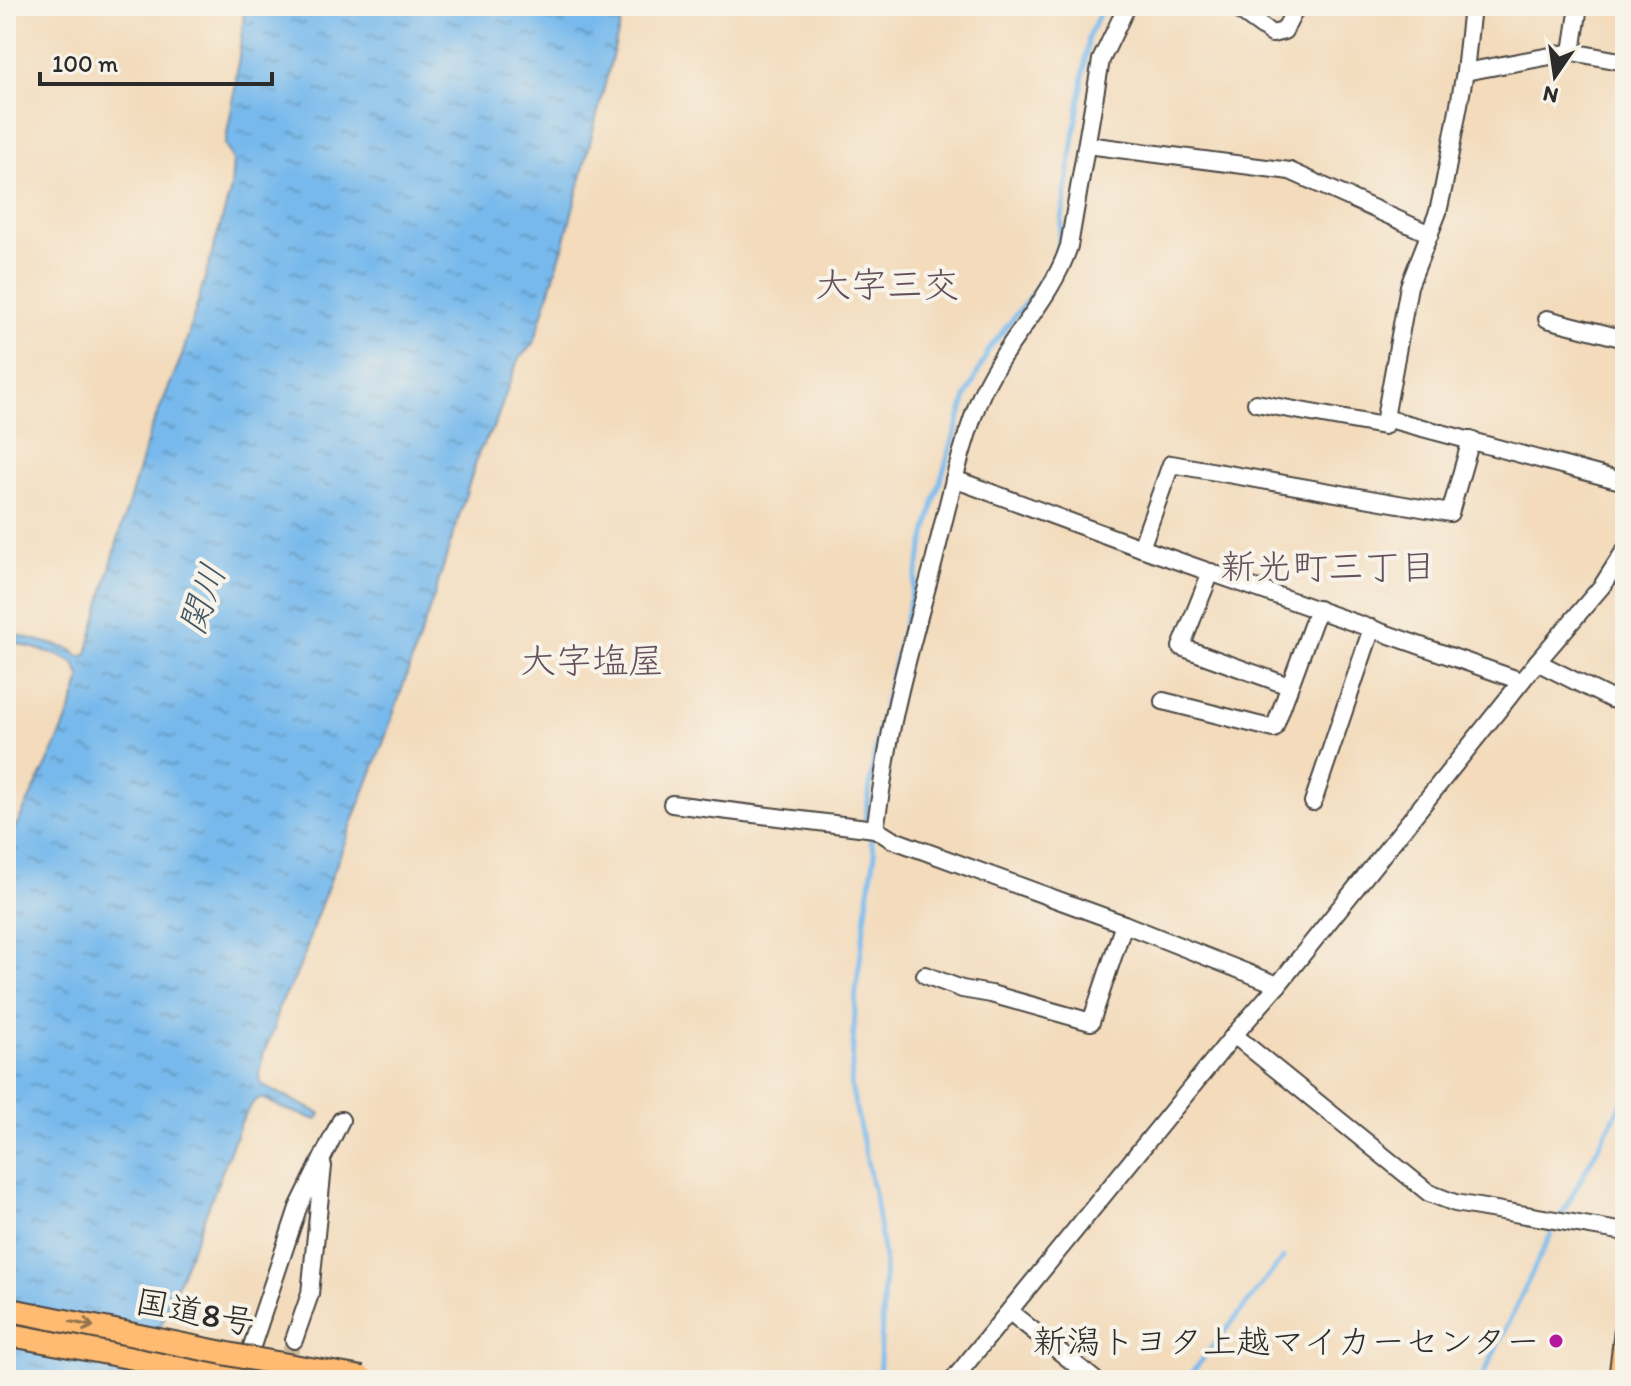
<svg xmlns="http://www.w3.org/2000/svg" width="1631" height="1386" font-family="Itim,'Klee One',sans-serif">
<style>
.water{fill:url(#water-ripples);stroke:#51728c;stroke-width:2}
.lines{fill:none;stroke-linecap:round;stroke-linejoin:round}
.stream{stroke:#77b9ec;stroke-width:5}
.minor-tunnel{stroke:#cbb89f;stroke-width:16;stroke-dasharray:16 8;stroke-linecap:butt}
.minor-casing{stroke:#494541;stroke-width:20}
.major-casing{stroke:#494541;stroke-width:24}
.highway-casing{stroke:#494541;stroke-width:26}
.minor{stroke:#fff;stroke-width:16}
.major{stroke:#ffbb71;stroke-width:20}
.highway{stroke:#ffbb71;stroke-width:22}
.highway-bridge-casing{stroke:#494541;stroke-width:26;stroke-linecap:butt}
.highway-bridge{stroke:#ffbb71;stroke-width:22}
.oneway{stroke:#95734e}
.poi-dot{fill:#b5179e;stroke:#f7f3e8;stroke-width:3}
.labels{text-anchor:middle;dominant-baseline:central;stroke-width:8;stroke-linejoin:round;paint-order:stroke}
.street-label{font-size:34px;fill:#2b2b2b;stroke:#f7f3e8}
.poi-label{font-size:34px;fill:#2b2b2b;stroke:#f7f3e8;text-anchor:end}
.neighbourhood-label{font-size:36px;fill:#65505d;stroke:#f7f3e8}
.water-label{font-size:36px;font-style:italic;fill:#425665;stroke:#f7f3e8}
</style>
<defs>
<pattern id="water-ripples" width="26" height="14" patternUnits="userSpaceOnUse" patternTransform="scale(2)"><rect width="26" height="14" fill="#77b9ec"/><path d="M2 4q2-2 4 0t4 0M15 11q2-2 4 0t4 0" fill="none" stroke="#6297bf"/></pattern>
</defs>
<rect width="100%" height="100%" fill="#f7f3e8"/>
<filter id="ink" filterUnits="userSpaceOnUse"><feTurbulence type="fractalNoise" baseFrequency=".0125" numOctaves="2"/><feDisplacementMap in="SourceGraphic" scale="16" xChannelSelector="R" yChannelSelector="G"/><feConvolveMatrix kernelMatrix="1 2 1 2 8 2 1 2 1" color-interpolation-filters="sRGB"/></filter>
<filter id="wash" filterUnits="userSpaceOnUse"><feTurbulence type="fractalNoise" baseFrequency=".006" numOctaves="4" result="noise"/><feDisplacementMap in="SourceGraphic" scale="32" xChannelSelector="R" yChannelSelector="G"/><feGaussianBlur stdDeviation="1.8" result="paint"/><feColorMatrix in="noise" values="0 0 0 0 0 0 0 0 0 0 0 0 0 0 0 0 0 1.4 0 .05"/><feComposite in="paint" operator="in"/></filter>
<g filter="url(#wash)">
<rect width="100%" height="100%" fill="#f3dbbc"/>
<path class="water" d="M 245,6 L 625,6 L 565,240 L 534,343 L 518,360 L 495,424 L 479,452 L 434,596 L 384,741 L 315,920 L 305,953 L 295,978 L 278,1008 L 274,1029 L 263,1054 L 259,1075 L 262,1085 L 321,1114 L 317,1120 L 284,1109 L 264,1099 L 257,1099 L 252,1104 L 241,1122 L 208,1208 L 139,1380 L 6,1380 L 6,842 L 12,834 C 37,783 66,733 81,678 L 74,663 L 57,655 L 6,640 L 6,632 L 70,649 L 81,657 L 87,654 L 120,532 L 150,432 L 182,356 L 231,189 L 233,161 L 225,144 L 234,97 Z"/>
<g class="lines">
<g class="stream">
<polyline points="879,1380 885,1264 875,1198 851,1086 856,991 868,897 875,854 865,821 878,732 934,502 966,397 989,349 1032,294 1056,258 1089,36 1103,6"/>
<polyline points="1186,1380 1283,1258"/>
<polyline points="1481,1380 1547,1242 1625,1097"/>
</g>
</g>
</g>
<g filter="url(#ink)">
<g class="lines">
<polyline class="minor-tunnel" points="281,1380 294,1340"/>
<defs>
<g id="minor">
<polyline points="1233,6 1272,34 1284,31 1297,6"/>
<polyline points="1472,6 1465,72 1444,185 1438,212 1409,286 1385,418 1625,482"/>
<polyline points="1572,52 1579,6"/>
<polyline points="1465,72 1572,52 1625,62"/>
<polyline points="1087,145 1290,171 1430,234"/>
<polyline points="1547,319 1625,339"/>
<polyline points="1256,403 1384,426 1385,418"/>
<polyline points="954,479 1141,548 1521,681"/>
<polyline points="1141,548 1171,464 1450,513 1471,440"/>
<polyline points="1211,572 1181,647 1289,686"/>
<polyline points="1537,662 1611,699 1625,701"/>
<polyline points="1163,701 1274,729 1318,609"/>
<polyline points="1313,802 1372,628"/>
<polyline points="672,804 875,829 891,839 1124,924 1278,985"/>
<path d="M 875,829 C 881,793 886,756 893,721 C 904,667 920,614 934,561 C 947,508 959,454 978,403 C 1000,345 1050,305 1069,246 L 1101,60 L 1127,6"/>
<polyline points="925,975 962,989 991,994 1091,1022 1124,924"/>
<polyline points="1234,1035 1429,1193 1455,1203 1625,1232"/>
<polyline points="1010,1312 1095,1380"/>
<polyline points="294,1340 310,1294 323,1166"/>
<polyline points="248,1358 298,1208 341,1120"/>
<polyline points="953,1380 1234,1035 1278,985 1537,662 1602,586 1625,550"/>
</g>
<polyline id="major" points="1619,1380 1625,1330"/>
<polyline id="highway" points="6,1334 251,1380"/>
</defs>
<use href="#minor" class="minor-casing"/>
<use href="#major" class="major-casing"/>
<use href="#highway" class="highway-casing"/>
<use href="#minor" class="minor"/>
<use href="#major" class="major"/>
<use href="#highway" class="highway"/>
<defs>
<polyline id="highway-bridge" points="6,1309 248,1358 362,1378"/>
</defs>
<use href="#highway-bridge" class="highway-bridge-casing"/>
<use href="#highway-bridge" class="highway-bridge"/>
</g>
<defs><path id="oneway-shaft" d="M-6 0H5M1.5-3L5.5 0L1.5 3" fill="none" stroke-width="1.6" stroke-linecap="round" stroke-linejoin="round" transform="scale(2)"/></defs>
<use class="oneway" href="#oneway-shaft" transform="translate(82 1324) rotate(12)"/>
</g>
<circle class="poi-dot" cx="1556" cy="1341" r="8"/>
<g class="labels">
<g class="street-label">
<text transform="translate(195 1312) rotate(11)">国道8号</text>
</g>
<g class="poi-label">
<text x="1540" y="1341">新潟トヨタ上越マイカーセンター</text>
</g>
<g class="neighbourhood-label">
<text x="887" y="284">大字三交</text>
<text x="1328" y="566">新光町三丁目</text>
<text x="592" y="660">大字塩屋</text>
</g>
<g class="water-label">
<text transform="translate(202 599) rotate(-70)">関川</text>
</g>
</g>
<rect width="1631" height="1386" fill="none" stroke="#f7f3e8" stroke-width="32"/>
<g transform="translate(1555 76) rotate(193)" stroke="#f7f3e8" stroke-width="6" paint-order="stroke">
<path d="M0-6L14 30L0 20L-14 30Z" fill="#2b2b2b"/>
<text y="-12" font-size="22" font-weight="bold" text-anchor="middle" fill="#2b2b2b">N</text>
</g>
<path d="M40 72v12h232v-12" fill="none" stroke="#2b2b2b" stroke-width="4"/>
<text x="52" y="72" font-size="24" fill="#2b2b2b" stroke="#f7f3e8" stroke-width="6" paint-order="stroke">100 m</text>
</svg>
